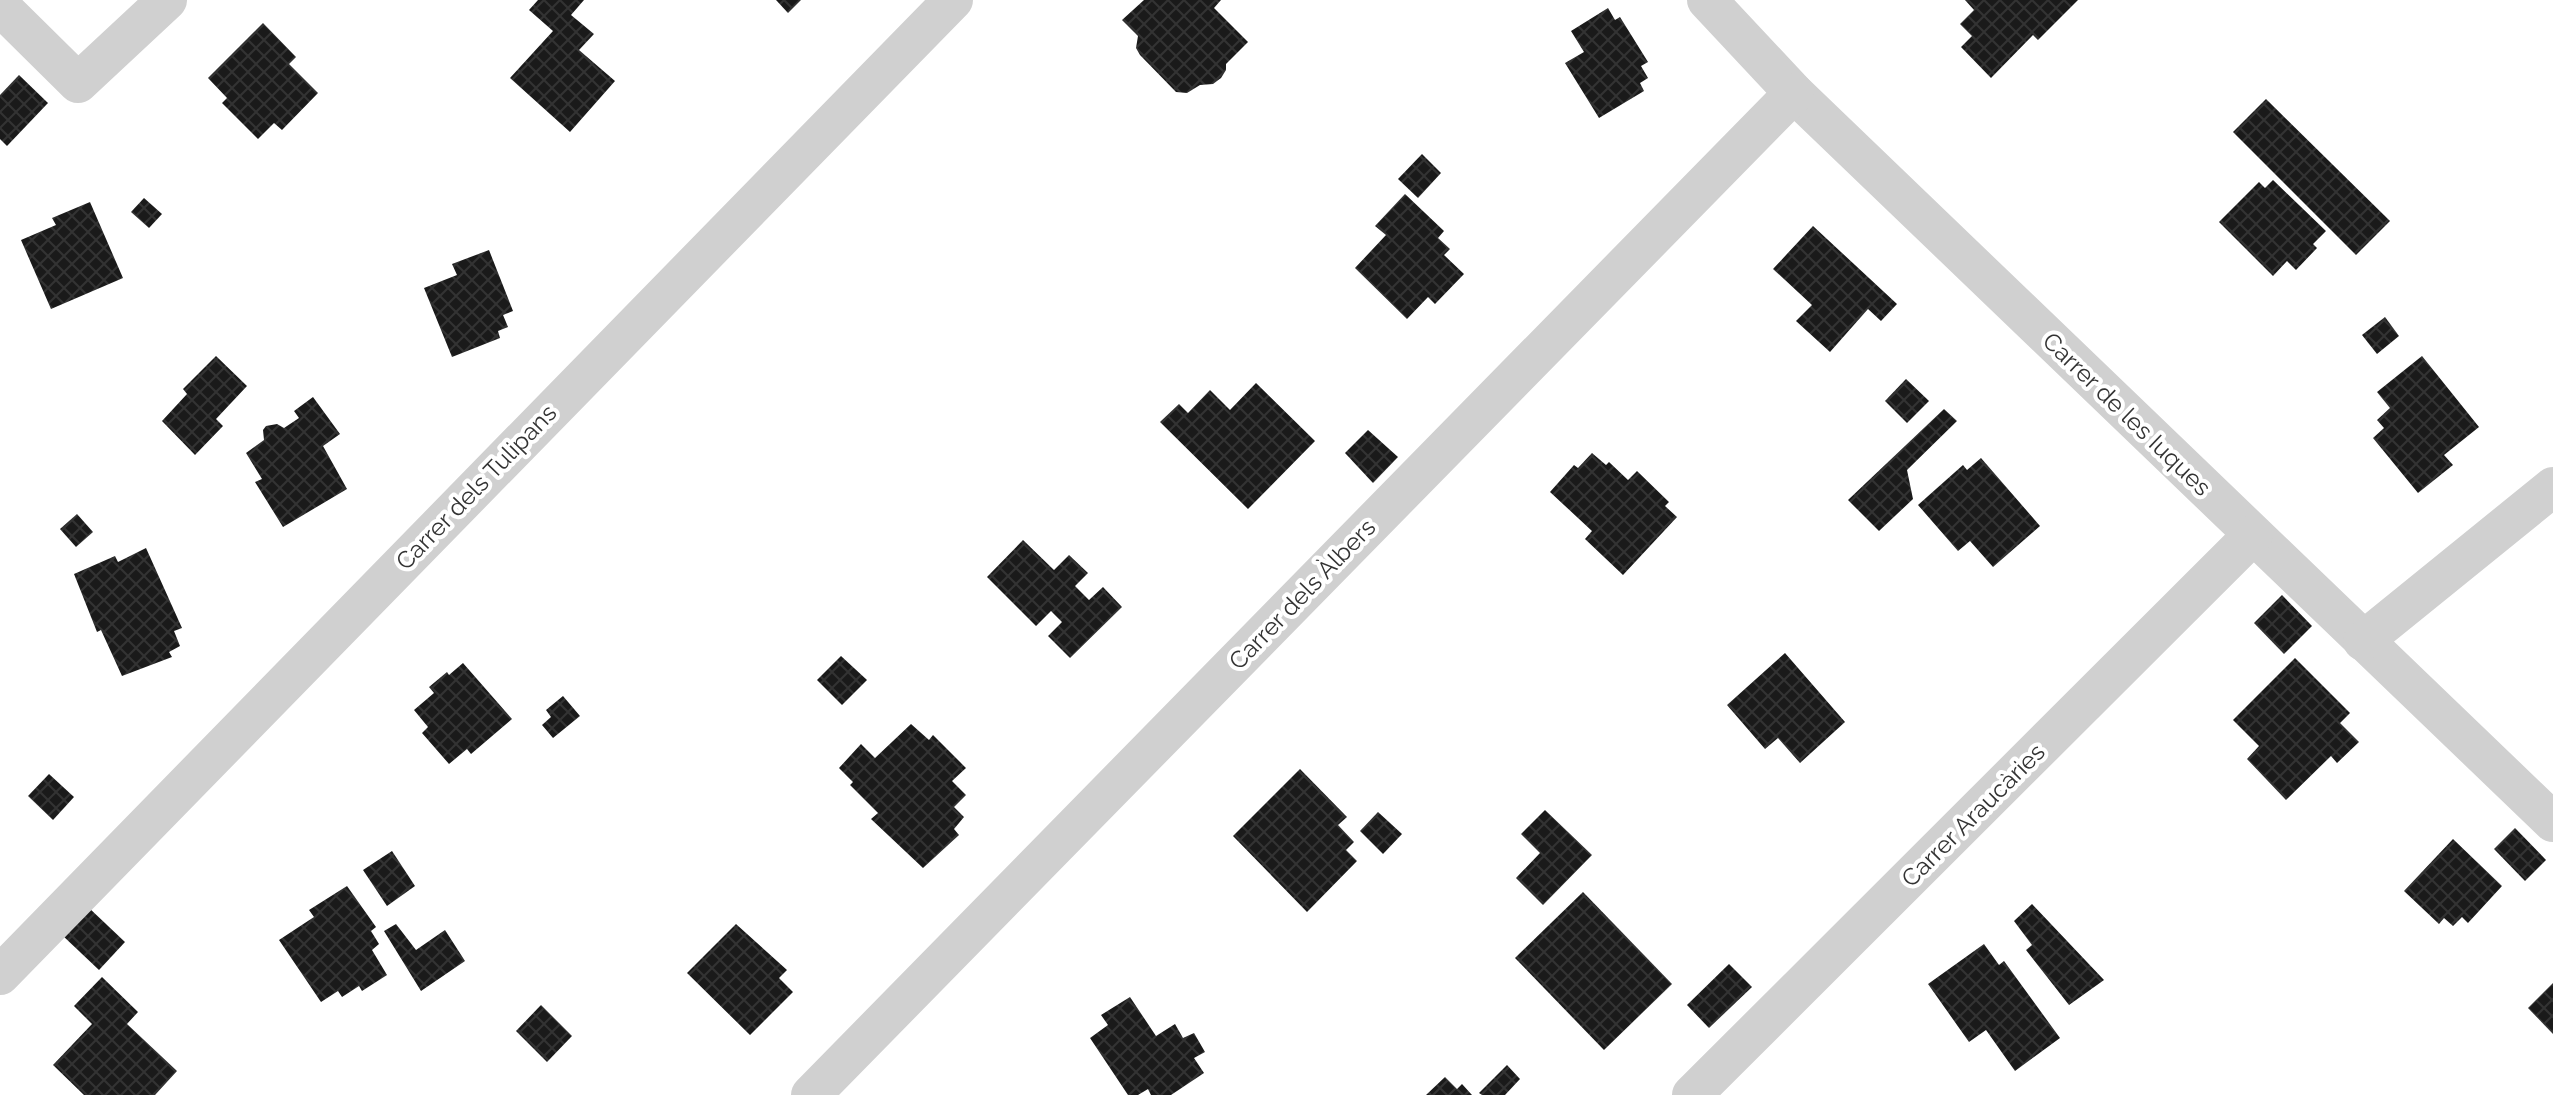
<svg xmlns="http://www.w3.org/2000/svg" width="2553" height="1095" font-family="Raleway,sans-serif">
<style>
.building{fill:url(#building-cross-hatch)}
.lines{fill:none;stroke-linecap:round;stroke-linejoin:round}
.minor{stroke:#d0d0d0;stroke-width:40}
.labels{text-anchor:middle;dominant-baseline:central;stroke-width:8;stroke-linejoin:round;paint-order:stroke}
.street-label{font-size:24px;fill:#333;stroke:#fff}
</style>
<defs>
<pattern id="building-cross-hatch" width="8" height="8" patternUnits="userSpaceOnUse" patternTransform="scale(2)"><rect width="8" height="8" fill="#1a1a1a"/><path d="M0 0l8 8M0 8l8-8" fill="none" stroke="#333"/></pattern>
</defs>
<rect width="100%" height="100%" fill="#fff"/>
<g class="building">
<polygon points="538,0 584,0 571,15 594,34 579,50 615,81 570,132 510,78 553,31 529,10"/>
<polygon points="776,0 801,0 788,13"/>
<polygon points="1144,0 1221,0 1214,8 1248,42 1226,64 1226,70 1221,78 1213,84 1200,85 1187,93 1176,92 1140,55 1136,48 1138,36 1122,20"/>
<polygon points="1965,0 2078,0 2038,40 2033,35 1991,78 1961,47 1972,36 1960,24 1974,10"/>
<polygon points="1608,8 1615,20 1620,17 1648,62 1641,66 1648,78 1640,83 1644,91 1599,118 1565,63 1584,52 1571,31"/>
<polygon points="263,23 296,57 289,64 318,93 282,130 274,123 258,139 222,103 227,98 208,78"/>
<polygon points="19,75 48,103 7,146 0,139 0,95"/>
<polygon points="2266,99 2390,221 2356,255 2233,132"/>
<polygon points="1422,154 1441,173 1418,198 1398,179"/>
<polygon points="2273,180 2326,231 2313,244 2317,248 2296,270 2287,261 2273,276 2219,222 2259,182 2265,188"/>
<polygon points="1405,194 1444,231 1438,238 1450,249 1444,255 1464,274 1435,304 1428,297 1407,319 1355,268 1386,235 1375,226"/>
<polygon points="144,198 162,214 149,228 131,212"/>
<polygon points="90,202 123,278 51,309 21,240 56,225 52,218"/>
<polygon points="1813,226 1897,304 1881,321 1868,309 1830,352 1796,321 1812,305 1773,269"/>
<polygon points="489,250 513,311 503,315 508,327 498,331 500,338 452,357 424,288 457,275 452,264"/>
<polygon points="2385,317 2399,336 2377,354 2362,335"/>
<polygon points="216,356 247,386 216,419 223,426 195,455 162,421 187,394 183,389"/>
<polygon points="2422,356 2479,427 2444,455 2453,465 2418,493 2373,438 2384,428 2377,420 2390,408 2377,392"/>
<polygon points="1906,379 1929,401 1907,423 1885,401"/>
<polygon points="1256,383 1315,441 1248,509 1160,422 1179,404 1188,413 1210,390 1230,410"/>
<polygon points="313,397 340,434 323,446 347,489 283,527 255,482 262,479 246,453 264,440 263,430 266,426 277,424 284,428 299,418 294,411"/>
<polygon points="1944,409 1957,421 1907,470 1913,499 1879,531 1848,500"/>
<polygon points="1368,430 1398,457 1373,483 1345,453"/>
<polygon points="1592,453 1606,465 1609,462 1628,480 1637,471 1669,502 1665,506 1677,517 1623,575 1585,539 1592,531 1550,492 1574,465 1578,468"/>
<polygon points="1981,458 2040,526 1993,567 1970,541 1958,551 1918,505 1963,465 1967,470"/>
<polygon points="77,514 93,532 76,547 60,529"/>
<polygon points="1023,540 1054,570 1069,555 1088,573 1075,586 1089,600 1103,587 1122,607 1070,658 1048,636 1062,622 1051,611 1036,626 987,577"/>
<polygon points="146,548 182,628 174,631 180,646 169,652 172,657 122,676 101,630 97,632 74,574 115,556 118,562"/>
<polygon points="2282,595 2312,626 2284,654 2254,623"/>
<polygon points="1785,653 1845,722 1800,763 1778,738 1765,749 1727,705"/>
<polygon points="841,656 867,680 842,705 817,680"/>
<polygon points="2295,658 2350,713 2340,723 2359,742 2337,763 2331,756 2286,800 2247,759 2259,746 2233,720"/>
<polygon points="463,663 512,719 471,754 467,749 449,764 422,733 428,727 414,710 434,693 429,687 447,672 449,675"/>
<polygon points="563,696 580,716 553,738 542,725 551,717 546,710"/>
<polygon points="911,724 929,740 933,735 966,768 952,781 966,795 954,807 964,817 954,829 959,835 923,868 871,819 878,813 850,785 853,782 839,768 861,744 875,758"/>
<polygon points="1300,769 1347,817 1338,825 1354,842 1346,850 1357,861 1307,912 1233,836"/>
<polygon points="49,774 74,797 53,820 28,796"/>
<polygon points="1545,810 1592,855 1543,905 1516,878 1540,853 1521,834"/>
<polygon points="1378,812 1402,834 1383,854 1360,831"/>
<polygon points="2515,828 2546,860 2525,881 2494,849"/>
<polygon points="2453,839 2502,886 2468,923 2462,917 2453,926 2444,918 2439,924 2404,891"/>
<polygon points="392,851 415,886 387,906 363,870"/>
<polygon points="347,886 376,927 371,931 379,944 372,950 387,975 362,991 359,986 342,997 338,991 321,1002 279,940 314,917 309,910"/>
<polygon points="1583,892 1672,984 1604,1050 1515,958"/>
<polygon points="2032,904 2104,980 2069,1005 2026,950 2032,945 2014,921"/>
<polygon points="88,907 125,942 99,970 62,935"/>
<polygon points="396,924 416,950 445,930 465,961 421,991 384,931"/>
<polygon points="736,924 787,970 779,978 793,992 750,1035 687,973"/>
<polygon points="1984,944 1999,965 2004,961 2060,1038 2015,1071 1986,1030 1969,1042 1928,984"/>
<polygon points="1729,964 1752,987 1709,1028 1687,1005"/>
<polygon points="102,977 138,1012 127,1024 177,1071 155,1095 84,1095 53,1065 92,1024 74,1006"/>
<polygon points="2553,983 2553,1034 2528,1008"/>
<polygon points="1130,997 1156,1036 1175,1024 1183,1038 1194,1033 1205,1052 1194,1058 1204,1073 1171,1095 1151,1095 1148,1089 1138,1095 1128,1095 1090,1038 1108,1025 1101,1015"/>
<polygon points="541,1005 572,1036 547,1062 516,1031"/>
<polygon points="1507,1065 1520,1079 1505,1095 1482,1095 1479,1093"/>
<polygon points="1445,1077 1457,1089 1462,1084 1472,1095 1426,1095"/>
</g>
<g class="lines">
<g class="minor">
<polyline points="1707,0 1794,93 2553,822"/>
<polyline points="0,6 78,83 167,0"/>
<polyline points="2363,641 2553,487"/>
<polyline points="0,975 953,0"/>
<polyline points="811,1095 1794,93"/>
<polyline points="1692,1095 2253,535"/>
</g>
</g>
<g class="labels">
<g class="street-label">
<text transform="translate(2127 414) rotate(44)">Carrer de les Iuques</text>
<text transform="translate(476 487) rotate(-46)">Carrer dels Tulipans</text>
<text transform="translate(1302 594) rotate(-46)">Carrer dels Àlbers</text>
<text transform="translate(1973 815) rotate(-45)">Carrer Araucàries</text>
</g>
</g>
</svg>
